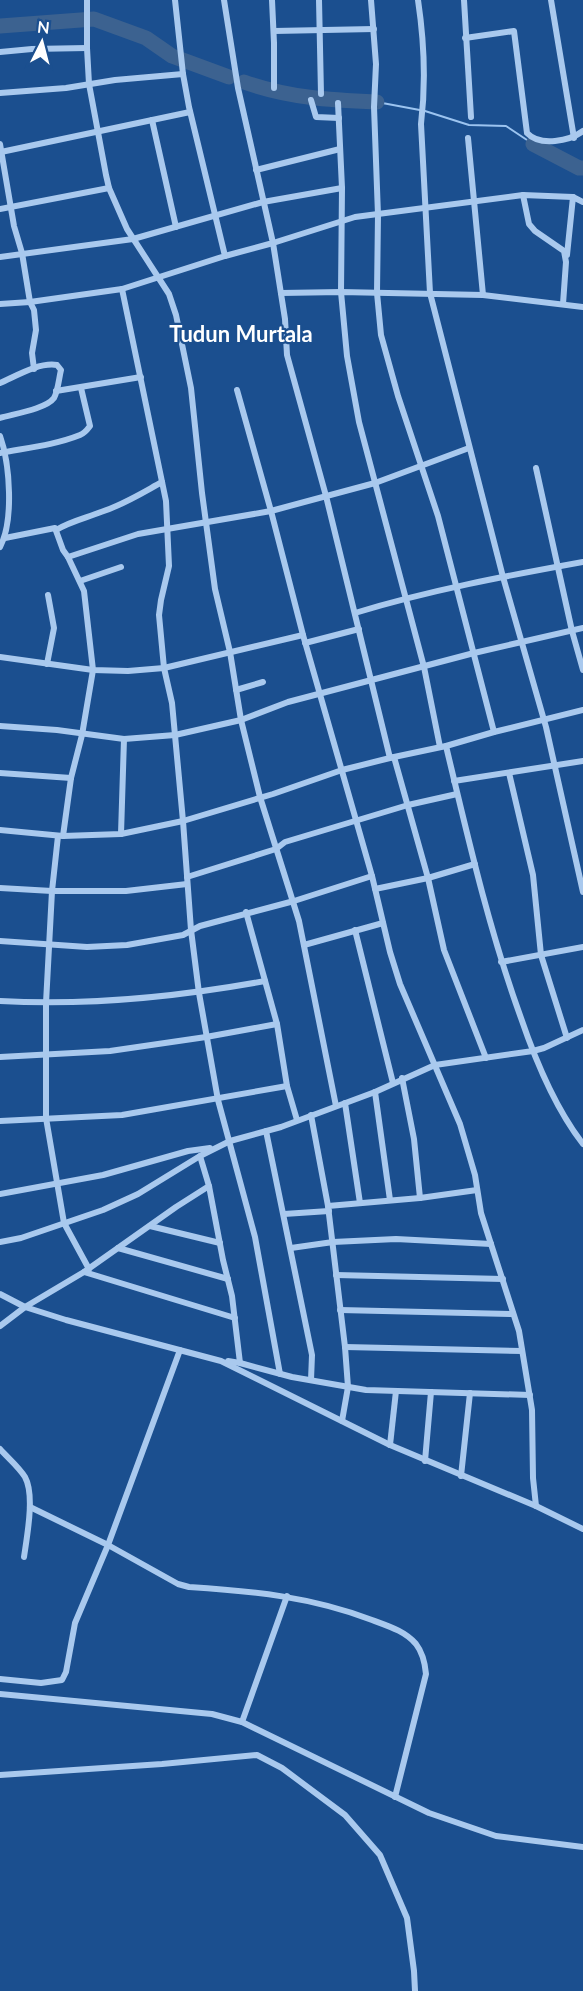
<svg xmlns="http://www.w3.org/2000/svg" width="583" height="1991" font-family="Lato,sans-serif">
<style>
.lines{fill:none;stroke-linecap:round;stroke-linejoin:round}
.stream{stroke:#9cc4f0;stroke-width:2}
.river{stroke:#3c6290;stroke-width:15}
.minor{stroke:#a9c9ee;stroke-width:6}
.labels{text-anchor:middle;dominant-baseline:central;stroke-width:4.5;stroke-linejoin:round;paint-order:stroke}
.district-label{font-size:22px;font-weight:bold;fill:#fff;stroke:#1b4f8f}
</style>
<rect width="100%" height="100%" fill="#1b4f8f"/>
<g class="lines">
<polyline class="stream" points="377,102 425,111 469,125 506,126 533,144"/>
<g class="river">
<polyline points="0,26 94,19 146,38 172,56 229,77"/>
<path d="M 244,82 C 289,98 330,100 377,102"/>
<polyline points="533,144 579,168 583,168"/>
</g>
<g class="minor">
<polyline points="87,0 87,48 89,84 106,175 109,188 127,229 169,294 176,315 191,388 202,493 215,589 230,652 241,720 260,797 299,921 336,1106"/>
<polyline points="224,0 238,88 273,243 225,256"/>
<polyline points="272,0 274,43 274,88"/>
<polyline points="319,0 321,94"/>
<polyline points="371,0 376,64 374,107 378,215 377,293 381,335 398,396 438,516 494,732"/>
<path d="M 418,0 C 424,40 426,83 421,124 L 430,293 L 503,577 L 546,727 L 583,892"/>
<polyline points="464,0 471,117"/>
<polyline points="551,0 574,138"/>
<polyline points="274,31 374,29"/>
<path d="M 465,38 L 514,31 L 527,133 C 540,147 570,141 583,131"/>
<polyline points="0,52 32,49 87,48"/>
<polyline points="0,93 66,88 115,80 183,74"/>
<polyline points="311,100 316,117 339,118"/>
<polyline points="338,103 342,188 341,292 347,356 359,422 424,667 440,747"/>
<polyline points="152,120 176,227"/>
<polyline points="468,138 483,295"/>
<polyline points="0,144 14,226 22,253 30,302 34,310 36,330 32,353 34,369"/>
<polyline points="1,152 190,112"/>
<polyline points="256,170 340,149"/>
<polyline points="523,195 529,224 535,231 564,251 566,262 563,304"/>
<polyline points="0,209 109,188"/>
<polyline points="567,255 573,197 583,202"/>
<polyline points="0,257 133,239 263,202 342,188"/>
<polyline points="122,289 166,501 169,566 161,600 159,615 164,668 172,703 183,821 191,930 199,993 218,1100 255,1237 280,1374"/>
<polyline points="281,293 341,292 483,295 583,307"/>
<polyline points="0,304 30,302 122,289 225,256 189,107 183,74 175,0"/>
<path d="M 0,383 C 16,376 39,362 57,365 L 61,370 C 59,378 58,391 54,398 C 46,409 13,414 0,418"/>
<polyline points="237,390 271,511 303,635 372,876 390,952 400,984 460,1124 475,1175 481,1213 519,1331 532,1410 533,1478 536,1506"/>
<polyline points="56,391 141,377"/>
<path d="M 0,436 C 10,464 14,521 0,547"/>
<path d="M 0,453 C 26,448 55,445 80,435 C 85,433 87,430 90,426 L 81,388"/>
<polyline points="536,468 572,631 583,670"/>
<path d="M 56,530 C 71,521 86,518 101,512 C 123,505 142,493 162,482"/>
<polyline points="5,538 55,528 63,550 68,557 84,591 93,670 82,735 71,778 63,836"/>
<polyline points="68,557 138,534 271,511 375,483 469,448"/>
<polyline points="80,581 121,567"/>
<path d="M 355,613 C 430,590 506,576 583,562"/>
<polyline points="305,643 359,629"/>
<polyline points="0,657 93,670 128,671 164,668 303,635"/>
<polyline points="47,664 54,628 48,595"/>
<polyline points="236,690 263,682"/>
<polyline points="0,726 57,730 124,739 175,735 241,720 288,702 474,653 583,628"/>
<path d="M 446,746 C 468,838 489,930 521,1018 C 536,1062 555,1108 583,1144"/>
<polyline points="394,757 428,878 444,950 486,1058"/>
<polyline points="390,758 326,496 287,355 285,319 273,243 355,217 523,195 573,197"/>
<polyline points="0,773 71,778"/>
<polyline points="509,773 533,875 541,955 567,1038"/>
<polyline points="454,781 583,761"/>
<polyline points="0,830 63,836 121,834 183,821 273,794 342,770 394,757 446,746 494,732 583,710"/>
<polyline points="121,834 124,739"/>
<polyline points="58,836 52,891 46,1003 46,1118 64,1223 89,1269"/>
<polyline points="187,877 276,849 285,842 408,805 457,794"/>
<polyline points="0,888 52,891 126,891 187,884"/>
<polyline points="375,889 428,878 475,864"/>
<polyline points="246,912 277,1024 287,1086 297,1120"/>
<polyline points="355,930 393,1083"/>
<polyline points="0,941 87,947 127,945 183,935 200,926 294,901 372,876"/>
<polyline points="304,945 383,923"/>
<polyline points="501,962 583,947"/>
<path d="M 0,1001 C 89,1006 177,997 265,981"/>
<polyline points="0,1057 110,1051 206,1037 277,1024"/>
<polyline points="402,1078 414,1139 420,1198"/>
<polyline points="375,1092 390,1200"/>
<polyline points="345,1103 360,1203"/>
<polyline points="311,1115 328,1206 345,1347 348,1387 342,1421"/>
<polyline points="0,1121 122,1115 287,1086"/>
<polyline points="266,1131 312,1355 311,1380"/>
<polyline points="200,1156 209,1186 223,1260 232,1296 240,1363"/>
<polyline points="0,1194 103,1175 188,1151 210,1148"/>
<polyline points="328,1206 420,1198 477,1190"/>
<polyline points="284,1214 329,1211"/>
<polyline points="150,1226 220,1243"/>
<polyline points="0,1242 21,1238 103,1210 138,1194 200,1156 230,1141 281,1127 375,1092 435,1065 533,1051 544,1048 583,1030"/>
<polyline points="118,1248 228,1279"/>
<polyline points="291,1248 333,1242 396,1239 491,1244"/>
<polyline points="84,1272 235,1318"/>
<polyline points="336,1275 503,1279"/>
<polyline points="0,1294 25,1307 66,1320 221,1361 390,1445 536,1506 583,1529"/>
<polyline points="340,1310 513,1314"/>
<polyline points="0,1326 25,1307 84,1272 176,1207 209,1186"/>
<polyline points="345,1347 522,1351"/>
<polyline points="228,1361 240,1363 292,1377 366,1390 530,1395"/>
<polyline points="390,1445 396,1391"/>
<path d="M 0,1449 C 8,1458 19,1467 25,1477 C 35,1495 27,1536 24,1557"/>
<polyline points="425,1461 431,1392"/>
<polyline points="461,1476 470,1393"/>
<path d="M 30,1507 L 108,1545 L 178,1584 L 189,1587 C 253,1591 312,1597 372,1620 C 388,1626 405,1631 416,1644 C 423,1653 425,1663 426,1674 L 395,1797"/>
<polyline points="0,1679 41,1683 62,1680 66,1672 75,1623 108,1545 180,1350"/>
<polyline points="0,1694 212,1714 242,1722 429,1813 496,1836 583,1847"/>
<polyline points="242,1722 287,1596"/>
<polyline points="0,1775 162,1764 257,1755 282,1768 345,1815 380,1855 407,1918 414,1971 415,1991"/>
</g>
</g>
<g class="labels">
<g class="district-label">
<text x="241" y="333">Tudun Murtala</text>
</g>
</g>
<g transform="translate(42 42) rotate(6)" stroke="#1b4f8f" stroke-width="4.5" paint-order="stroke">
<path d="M0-4.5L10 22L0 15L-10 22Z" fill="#ffffff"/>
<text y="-9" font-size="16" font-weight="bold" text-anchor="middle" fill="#ffffff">N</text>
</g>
</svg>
